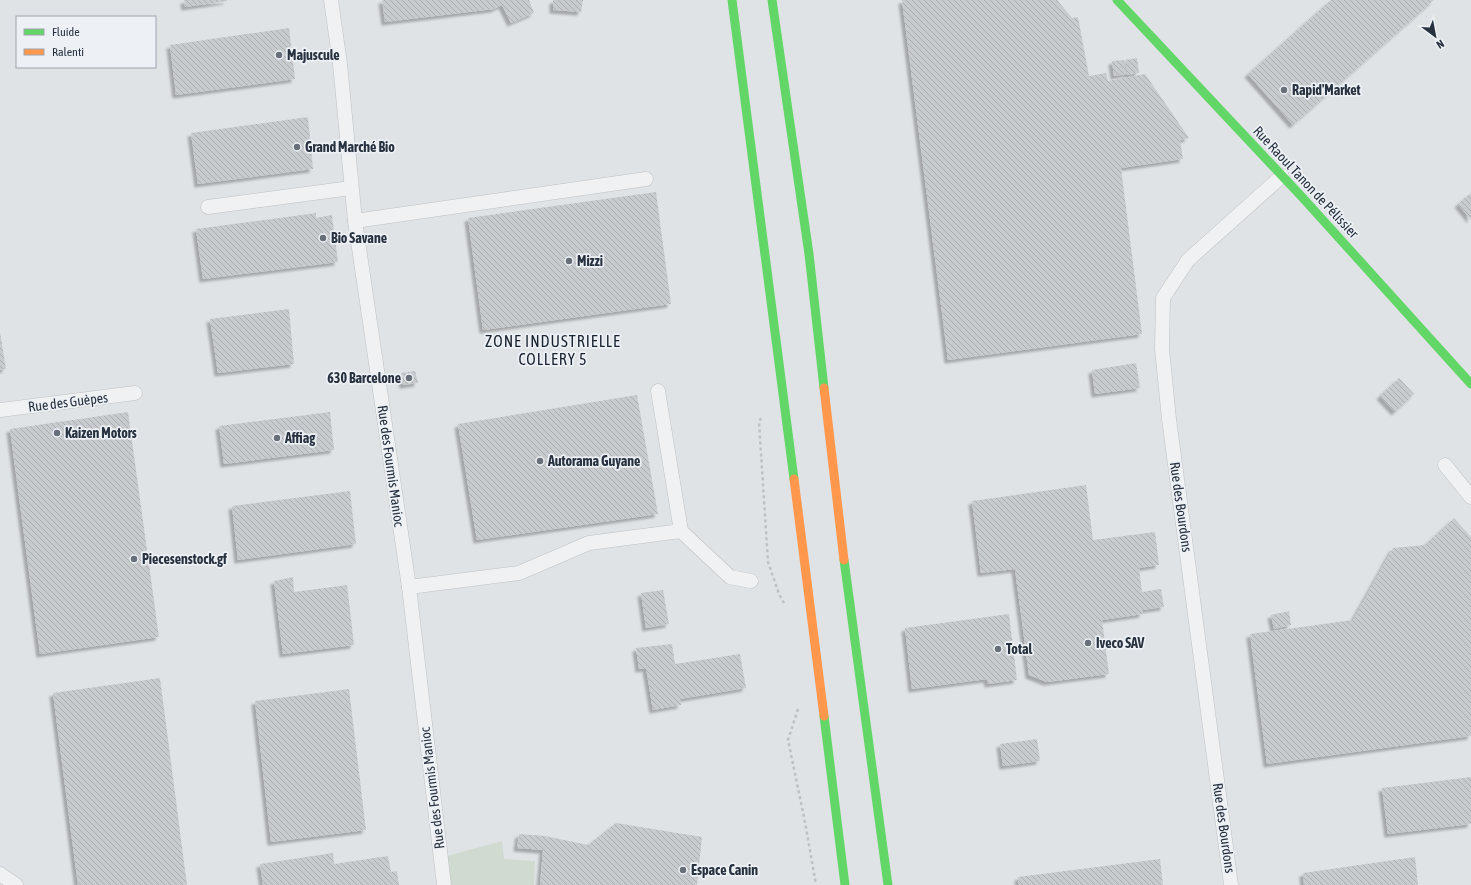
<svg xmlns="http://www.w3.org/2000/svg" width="1471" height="885" font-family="'Asap Condensed',sans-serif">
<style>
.green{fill:#d1dad0}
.building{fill:url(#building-back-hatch);filter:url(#shadow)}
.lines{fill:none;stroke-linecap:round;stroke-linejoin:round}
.lane-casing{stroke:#bec1c4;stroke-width:15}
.path{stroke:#bec1c4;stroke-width:2.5;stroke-dasharray:3 3;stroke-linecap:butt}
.lane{stroke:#eff1f2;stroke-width:14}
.fast{stroke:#63d668;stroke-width:9}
.slow{stroke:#ff974d;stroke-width:9}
.poi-dot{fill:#686f79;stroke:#edf1f5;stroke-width:1.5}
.labels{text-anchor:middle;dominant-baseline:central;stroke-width:3.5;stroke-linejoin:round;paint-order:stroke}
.poi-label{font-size:14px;font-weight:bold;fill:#27313f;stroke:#edf1f5;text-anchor:start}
.street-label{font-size:14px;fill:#27313f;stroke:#edf1f5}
.quarter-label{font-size:16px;letter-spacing:1px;fill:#19222f;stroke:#edf1f5}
</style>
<defs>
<pattern id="building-back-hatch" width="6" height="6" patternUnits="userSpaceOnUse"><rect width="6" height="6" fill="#c8cbce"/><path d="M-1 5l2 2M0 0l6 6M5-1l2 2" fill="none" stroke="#acafb2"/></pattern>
<filter id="shadow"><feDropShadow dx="-3.5" dy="3.5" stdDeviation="1" flood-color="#0004"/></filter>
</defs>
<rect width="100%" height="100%" fill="#e0e3e6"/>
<polygon class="green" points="502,841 504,859 535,861 534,885 451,885 447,856"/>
<g class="building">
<polygon points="184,0 227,0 227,1 185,7"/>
<polygon points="382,0 529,0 534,13 511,23 502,5 494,9 385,22"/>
<polygon points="553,0 583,0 581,12 553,10"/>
<polygon points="902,0 1057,0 1072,18 1078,17 1089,76 1106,73 1108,81 1145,74 1189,138 1180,140 1183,159 1121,168 1142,334 948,360"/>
<polygon points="1331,0 1434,0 1293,125 1248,74"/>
<polygon points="289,28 295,79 176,95 170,45"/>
<polygon points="1137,58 1139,73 1127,75 1125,60"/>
<polygon points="1124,60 1126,74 1114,76 1112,61"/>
<polygon points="308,117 313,169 198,184 191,133"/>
<polygon points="656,192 671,304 483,330 468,218"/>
<polygon points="1471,193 1471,220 1458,204"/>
<polygon points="316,213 316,218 332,215 338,262 203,279 196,229"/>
<polygon points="289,309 294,364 218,373 210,319"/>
<polygon points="0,332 6,369 0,370"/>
<polygon points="1136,363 1140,388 1095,394 1092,370"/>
<polygon points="415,371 418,383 403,385 401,373"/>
<polygon points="1399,378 1414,394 1395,412 1380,396"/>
<polygon points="637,395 658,514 477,540 458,424"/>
<polygon points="128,412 159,637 40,654 10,429"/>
<polygon points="330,412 334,450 224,464 219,426"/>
<polygon points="1086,485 1093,540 1155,532 1159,565 1139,568 1142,592 1161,589 1164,607 1142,610 1143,614 1102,620 1109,674 1047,682 1029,675 1015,569 981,573 972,501"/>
<polygon points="350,491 356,544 238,560 232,506"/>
<polygon points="1454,518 1471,537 1471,736 1267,764 1250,634 1353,620 1393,548 1425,545"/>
<polygon points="293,577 294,592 347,585 354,645 283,654 274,581"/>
<polygon points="663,590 669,624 646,628 641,593"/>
<polygon points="1289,611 1291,625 1274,629 1271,615"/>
<polygon points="1009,614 1017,680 988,684 987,679 912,689 905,628"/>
<polygon points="672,644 675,664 740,654 746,688 680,699 681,705 653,710 646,668 639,669 636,648"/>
<polygon points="160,678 187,885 78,885 53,693"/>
<polygon points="349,689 366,830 271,842 255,701"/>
<polygon points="1037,739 1040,761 1003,766 1000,744"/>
<polygon points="1471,777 1471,824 1388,834 1382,788"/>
<polygon points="616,823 702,837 697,885 540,885 543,850 517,848 519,834 545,836 588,845"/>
<polygon points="333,853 334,864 388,856 391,872 397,871 399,885 263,885 260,864"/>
<polygon points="1415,857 1418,885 1304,885 1303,873"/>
<polygon points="1160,859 1163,885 1019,885 1018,877"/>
</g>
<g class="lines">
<defs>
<g id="lane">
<polyline points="331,0 340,64 355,221 409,587 444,885"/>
<polyline points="208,207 351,188"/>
<polyline points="355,221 646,179"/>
<polyline points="0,410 135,393"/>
<polyline points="1445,465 1471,497"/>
<polyline points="681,531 730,577 751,581"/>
<polyline points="409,587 519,573 589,543 681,531 658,391"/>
<polyline points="0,874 16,885"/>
<polyline points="1231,885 1169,419 1162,349 1163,298 1188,260 1282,176"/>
</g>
</defs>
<use href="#lane" class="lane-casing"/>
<g class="path">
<polyline points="761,418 759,422 768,562 779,594 785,605"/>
<polyline points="798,709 788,740 805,822 816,885"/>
</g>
<use href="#lane" class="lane"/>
<g class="fast">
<polyline points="732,0 794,479"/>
<polyline points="772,0 809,254 824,388"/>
<polyline points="1117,0 1302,197 1471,384"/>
<polyline points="844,560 888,885"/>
<polyline points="824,716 845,885"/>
</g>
<g class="slow">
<polyline points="824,388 844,560"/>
<polyline points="794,479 824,716"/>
</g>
</g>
<g class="poi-dot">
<circle cx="279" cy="55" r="4"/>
<circle cx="1284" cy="90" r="4"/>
<circle cx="297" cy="147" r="4"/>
<circle cx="323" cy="238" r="4"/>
<circle cx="569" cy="261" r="4"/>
<circle cx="409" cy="378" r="4"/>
<circle cx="57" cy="433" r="4"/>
<circle cx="277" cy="438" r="4"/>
<circle cx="540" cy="461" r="4"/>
<circle cx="134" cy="559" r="4"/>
<circle cx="1088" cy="643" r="4"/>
<circle cx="998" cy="649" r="4"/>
<circle cx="683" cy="870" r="4"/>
</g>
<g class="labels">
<g class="poi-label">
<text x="287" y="55">Majuscule</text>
<text x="1292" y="90">Rapid'Market</text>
<text x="305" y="147">Grand Marché Bio</text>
<text x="331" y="238">Bio Savane</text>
<text x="577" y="261">Mizzi</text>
<text x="401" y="378" text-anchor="end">630 Barcelone</text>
<text x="65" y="433">Kaizen Motors</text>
<text x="285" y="438">Affiag</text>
<text x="548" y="461">Autorama Guyane</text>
<text x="142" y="559">Piecesenstock.gf</text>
<text x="1096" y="643">Iveco SAV</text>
<text x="1006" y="649">Total</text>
<text x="691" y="870">Espace Canin</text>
</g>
<g class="street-label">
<text transform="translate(1306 182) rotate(47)">Rue Raoul Tanon de Pélissier</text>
<text transform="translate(68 402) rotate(-7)">Rue des Guèpes</text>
<text transform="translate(391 466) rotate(82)">Rue des Fourmis Manioc</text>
<text transform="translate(1181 507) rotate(82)">Rue des Bourdons</text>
<text transform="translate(432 788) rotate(-97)">Rue des Fourmis Manioc</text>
<text transform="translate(1224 828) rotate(82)">Rue des Bourdons</text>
</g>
<g class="quarter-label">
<text x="553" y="341">ZONE INDUSTRIELLE<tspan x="553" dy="18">COLLERY 5</tspan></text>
</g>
</g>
<rect x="16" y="16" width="140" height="52" fill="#edf1f5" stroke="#9ea4ac"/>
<rect x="24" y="29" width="20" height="6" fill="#63d668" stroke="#9ea4ac"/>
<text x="52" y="36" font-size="12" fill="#27313f">Fluide</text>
<rect x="24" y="49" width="20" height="6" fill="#ff974d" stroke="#9ea4ac"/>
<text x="52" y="56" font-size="12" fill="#27313f">Ralenti</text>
<g transform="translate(1435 36) rotate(148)" stroke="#edf1f5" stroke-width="3" paint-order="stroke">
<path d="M0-3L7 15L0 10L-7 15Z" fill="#27313f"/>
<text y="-6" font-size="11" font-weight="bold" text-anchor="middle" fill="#27313f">N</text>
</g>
</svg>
